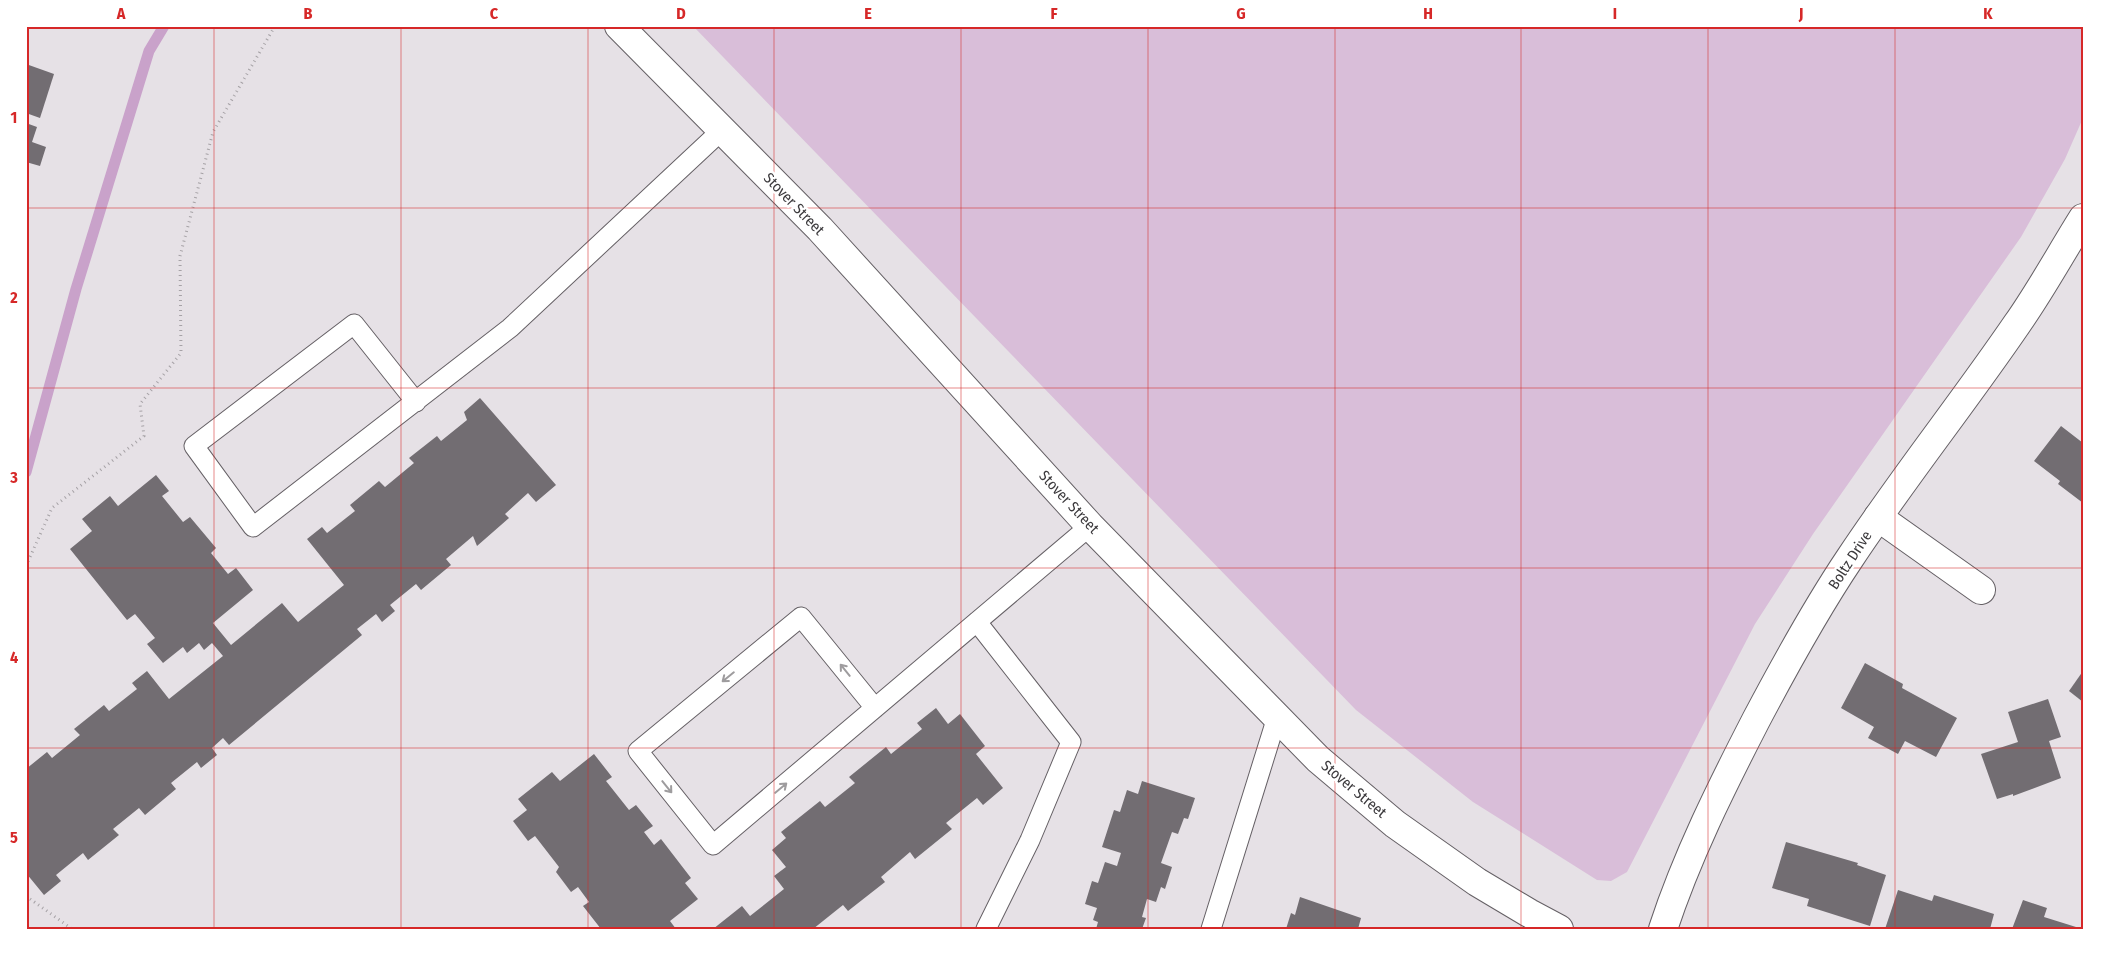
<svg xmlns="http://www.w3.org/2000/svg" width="2109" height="955" font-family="'Fira Sans Condensed',sans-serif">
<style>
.green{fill:#d9bed9}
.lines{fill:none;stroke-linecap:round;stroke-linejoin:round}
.stream{stroke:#c9a2ca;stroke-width:11}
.building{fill:#726d72}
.lane-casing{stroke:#656065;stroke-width:21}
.street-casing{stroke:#656065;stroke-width:30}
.path{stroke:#a6a2a6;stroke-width:3;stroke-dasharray:1 4;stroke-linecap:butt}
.lane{stroke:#fff;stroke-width:19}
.street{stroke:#fff;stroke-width:28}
.oneway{stroke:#9e9c9e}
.grid{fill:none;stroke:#d62828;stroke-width:1;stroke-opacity:0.55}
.labels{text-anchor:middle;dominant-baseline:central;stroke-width:5;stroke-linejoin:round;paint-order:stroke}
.street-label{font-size:15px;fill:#3c3a3d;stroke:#fff}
.neatline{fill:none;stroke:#d62828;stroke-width:2}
.grid-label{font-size:16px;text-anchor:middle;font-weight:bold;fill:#d62828}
</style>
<rect width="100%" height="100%" fill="#e6e1e6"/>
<polygon class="green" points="693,26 2083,26 2083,118 2065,159 2021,237 1813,534 1755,624 1627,872 1611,881 1597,880 1473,802 1356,710"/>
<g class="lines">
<polyline class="stream" points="26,472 76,289 149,51 164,26"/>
</g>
<g class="building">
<polygon points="26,64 54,74 40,118 26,113"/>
<polygon points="26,123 37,127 32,142 46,147 40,166 26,162"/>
<polygon points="480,398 556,485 536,502 528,493 505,514 509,518 477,546 473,536 446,559 451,565 421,590 416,584 390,605 395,611 382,622 376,614 357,629 362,635 229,745 223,738 212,748 217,755 201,768 197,762 171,783 176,789 145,815 139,808 113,829 119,835 88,860 83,853 56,875 61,881 44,895 26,873 26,769 47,752 52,758 80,735 74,729 104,705 109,711 137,689 132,683 147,671 169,699 223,656 212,643 204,650 199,643 187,653 183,647 163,663 147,644 155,638 135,614 127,620 70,549 92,531 82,519 110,496 118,506 156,475 169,491 162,496 183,522 190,517 216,548 211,553 228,574 236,568 253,590 213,623 231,645 282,603 298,622 344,585 307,539 322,527 327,533 355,511 350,505 379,481 385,487 414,463 409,458 437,436 441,441 467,420 464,412"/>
<polygon points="2061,426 2083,443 2083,503 2058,484 2060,481 2034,461"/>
<polygon points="1865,663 1903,684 1902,688 1957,718 1936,757 1905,741 1898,754 1868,738 1874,727 1841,708"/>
<polygon points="2083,671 2083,702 2069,691"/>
<polygon points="2048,699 2061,737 2049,741 2061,778 2013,796 2013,794 1997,799 1981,754 2018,742 2008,712"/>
<polygon points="936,708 948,724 960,714 985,746 976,754 1003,788 983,805 977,798 946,823 952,829 915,859 910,852 881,877 885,882 848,911 843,905 813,929 713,929 742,906 750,916 784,889 774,876 786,867 772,850 786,838 781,832 820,801 825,807 855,783 849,777 886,747 891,754 922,729 917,723"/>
<polygon points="594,754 612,777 606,781 629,810 636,805 653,826 644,832 654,845 661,839 691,878 685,883 698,899 670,921 676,929 601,929 583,906 589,902 578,887 571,892 556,872 559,867 535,836 528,841 513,821 527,810 518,799 552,772 560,781"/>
<polygon points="1142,781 1195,798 1188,819 1184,818 1178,834 1172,832 1161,863 1172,867 1165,889 1161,887 1156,902 1147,899 1142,917 1146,918 1142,929 1096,929 1098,922 1093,920 1097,908 1085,904 1092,881 1098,883 1105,862 1117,866 1121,853 1102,847 1114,810 1120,812 1127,790 1138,794"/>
<polygon points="1786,842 1858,863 1857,865 1886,875 1870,926 1807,906 1809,899 1772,888"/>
<polygon points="1898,890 1932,901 1934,895 1994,914 1990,929 1885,929"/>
<polygon points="1300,897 1361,918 1358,929 1286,929 1291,913 1295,915"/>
<polygon points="2023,900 2047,908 2044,917 2076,927 2075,929 2012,929"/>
</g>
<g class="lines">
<defs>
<g id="lane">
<polyline points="416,402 354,324 194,446 253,527 510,328 722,130"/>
<polyline points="977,622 1071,742 1030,840 986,929"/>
<polyline points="875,708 801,617 638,751 713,845 1090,526"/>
<polyline points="1211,929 1277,717"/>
</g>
<g id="street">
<polyline points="619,26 820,229 1090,526 1318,759 1395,824 1477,882 1529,913 1559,929"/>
<polyline points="1878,517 1981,590"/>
<path d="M 1663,929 C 1687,856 1721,788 1756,720 C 1785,665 1815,610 1850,558 C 1903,478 1963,403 2017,324 C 2041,290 2061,253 2083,218"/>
</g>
</defs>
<use href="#lane" class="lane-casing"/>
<use href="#street" class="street-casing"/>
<g class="path">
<polyline points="26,566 52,508 144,436 140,404 181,353 180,256 213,132 275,26"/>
<polyline points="26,896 72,929"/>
</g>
<use href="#lane" class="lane"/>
<use href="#street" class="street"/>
</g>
<defs><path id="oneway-shaft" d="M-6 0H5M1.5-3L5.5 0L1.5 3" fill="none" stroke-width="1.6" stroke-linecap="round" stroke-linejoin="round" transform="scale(1.25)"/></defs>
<g class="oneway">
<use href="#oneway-shaft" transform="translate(845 670) rotate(-129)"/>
<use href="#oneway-shaft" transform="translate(728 677) rotate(141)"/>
<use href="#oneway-shaft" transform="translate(667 787) rotate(51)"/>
<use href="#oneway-shaft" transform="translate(781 788) rotate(-40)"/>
</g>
<path class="grid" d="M 214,26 L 214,929M 401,26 L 401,929M 588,26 L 588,929M 774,26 L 774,929M 961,26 L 961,929M 1148,26 L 1148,929M 1335,26 L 1335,929M 1521,26 L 1521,929M 1708,26 L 1708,929M 1895,26 L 1895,929M 26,208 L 2083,208M 26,388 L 2083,388M 26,568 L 2083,568M 26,748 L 2083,748"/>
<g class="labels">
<g class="street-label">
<text transform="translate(794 204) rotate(46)">Stover Street</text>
<text transform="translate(1069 502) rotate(47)">Stover Street</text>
<text transform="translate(1850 560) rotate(-57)">Boltz Drive</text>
<text transform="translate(1354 789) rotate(40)">Stover Street</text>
</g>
</g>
<rect width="2109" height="955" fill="none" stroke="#ffffff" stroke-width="55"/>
<rect x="28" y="28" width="2054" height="900" class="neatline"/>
<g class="grid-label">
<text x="121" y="19">A</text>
<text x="308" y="19">B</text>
<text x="494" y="19">C</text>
<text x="681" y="19">D</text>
<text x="868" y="19">E</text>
<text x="1054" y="19">F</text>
<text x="1241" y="19">G</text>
<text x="1428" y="19">H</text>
<text x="1615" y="19">I</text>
<text x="1801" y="19">J</text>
<text x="1988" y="19">K</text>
<text x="14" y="123">1</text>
<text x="14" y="303">2</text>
<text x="14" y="483">3</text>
<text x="14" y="663">4</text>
<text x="14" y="843">5</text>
</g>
</svg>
